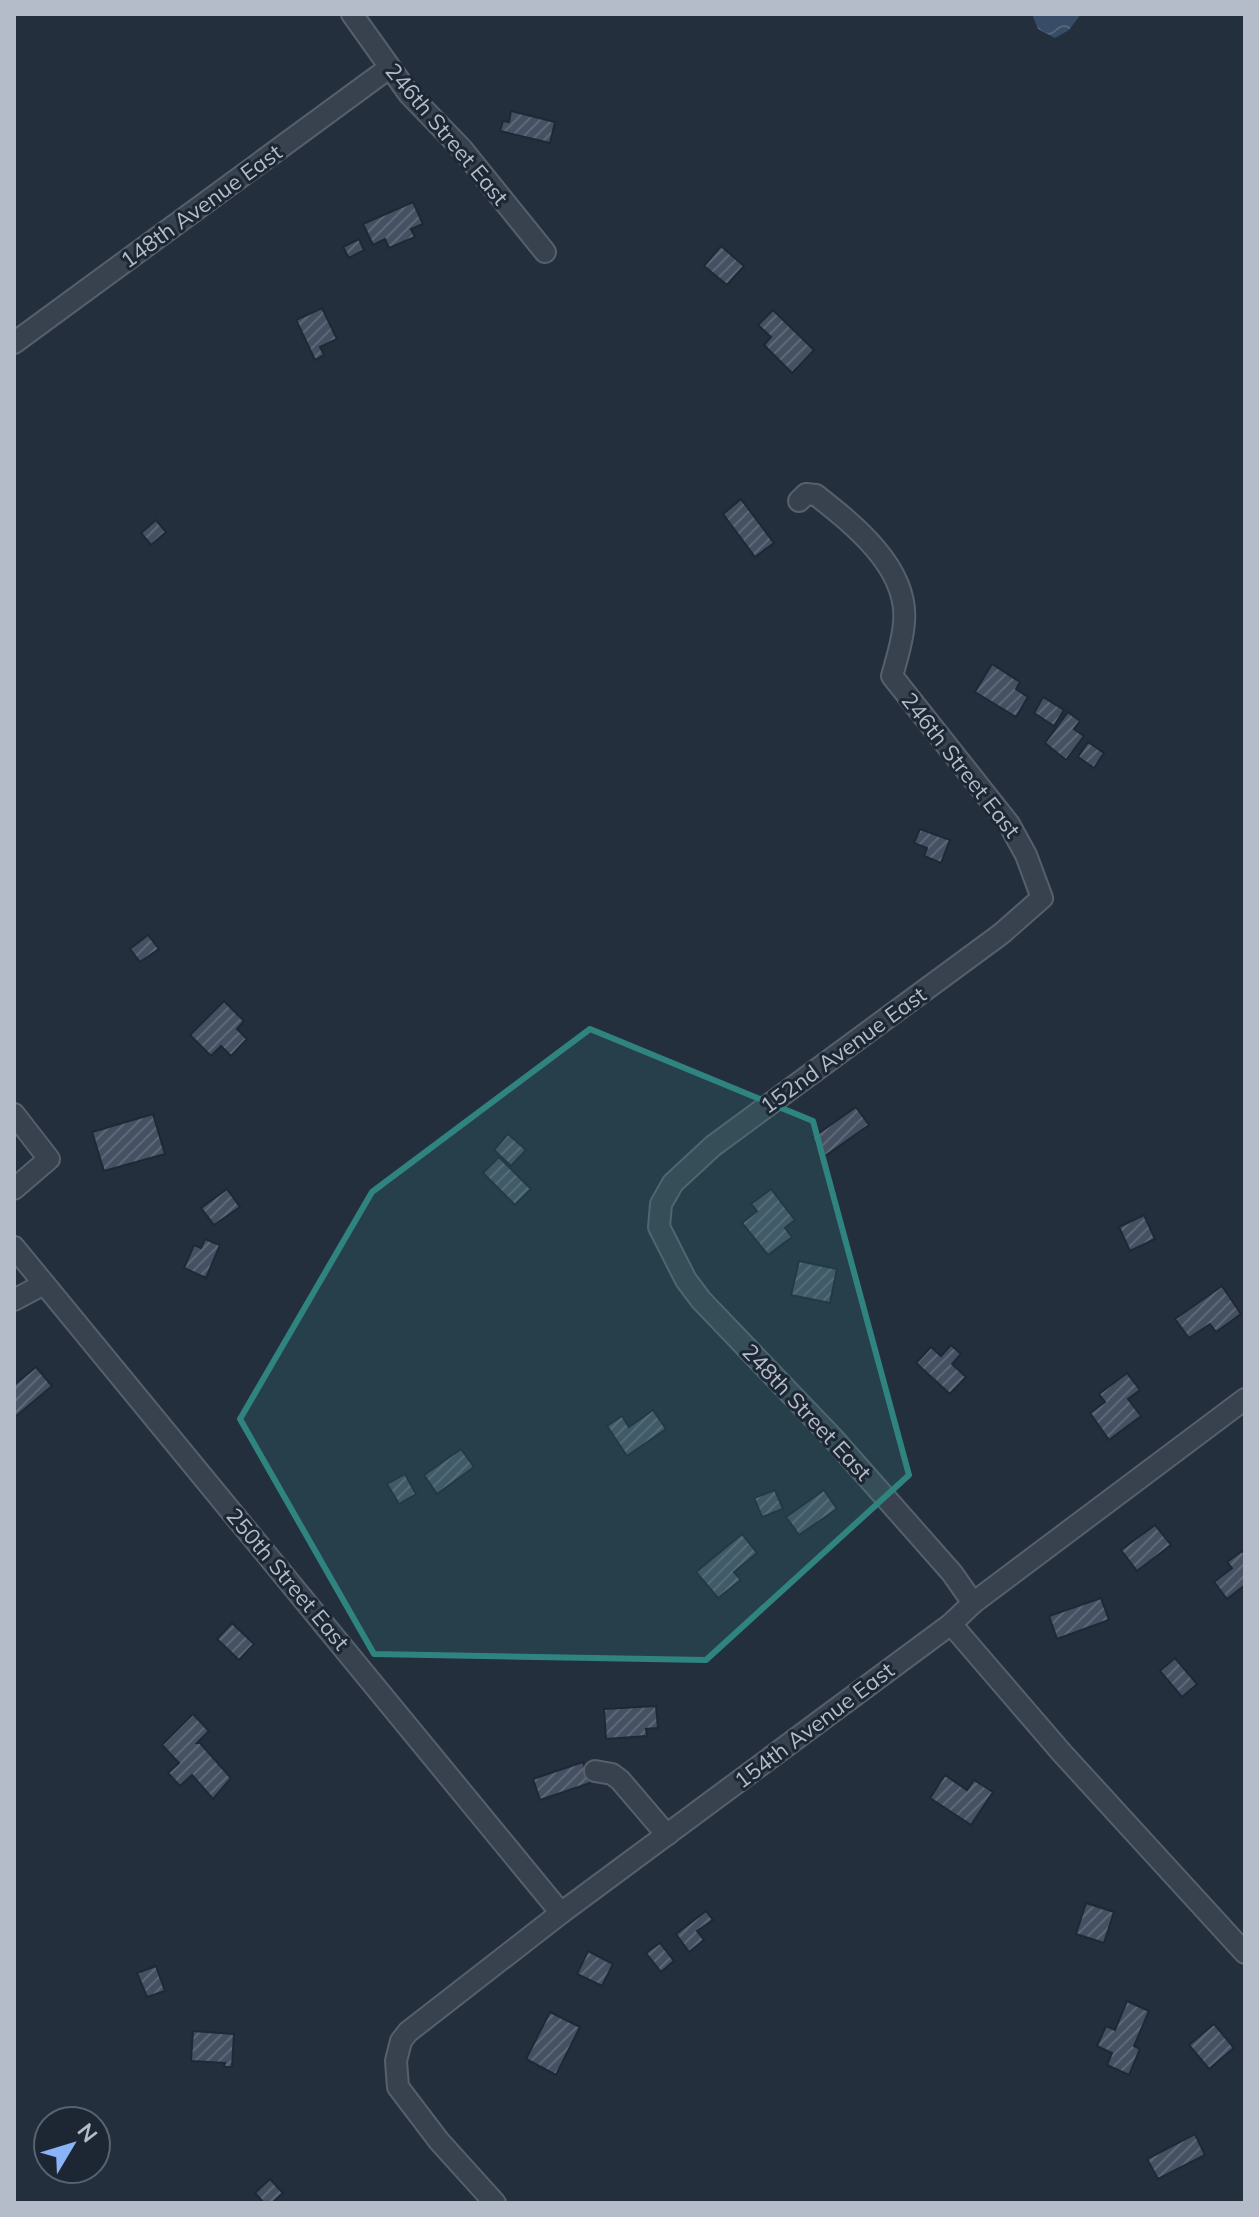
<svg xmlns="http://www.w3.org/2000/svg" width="1259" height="2217" font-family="Mulish,sans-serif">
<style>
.water{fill:url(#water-waves)}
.building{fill:url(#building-hatch);stroke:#1f2835;stroke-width:2}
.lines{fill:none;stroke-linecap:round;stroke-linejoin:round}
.minor-casing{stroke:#565f6c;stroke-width:24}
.minor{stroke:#38414e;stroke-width:20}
.marked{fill:#308480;fill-opacity:0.2;stroke:#308480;stroke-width:6;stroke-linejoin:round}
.labels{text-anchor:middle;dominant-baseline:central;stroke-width:6;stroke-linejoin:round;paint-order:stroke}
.street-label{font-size:22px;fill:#b4bcc9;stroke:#1d2633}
</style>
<defs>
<pattern id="water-waves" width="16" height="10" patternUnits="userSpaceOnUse" patternTransform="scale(2)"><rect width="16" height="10" fill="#394c67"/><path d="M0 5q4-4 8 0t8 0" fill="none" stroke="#53647b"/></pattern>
<pattern id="building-hatch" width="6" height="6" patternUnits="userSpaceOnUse" patternTransform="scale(2)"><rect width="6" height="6" fill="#455162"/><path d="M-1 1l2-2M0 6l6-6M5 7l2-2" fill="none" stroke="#5d6877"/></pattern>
</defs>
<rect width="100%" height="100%" fill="#242f3e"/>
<polygon class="water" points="1032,14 1081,14 1069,30 1055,38 1038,29"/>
<g class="building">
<polygon points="511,111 555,122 550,143 500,131 503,121 509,122"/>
<polygon points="413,202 423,224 411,229 415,237 389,248 385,239 373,245 363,224"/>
<polygon points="359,239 364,250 349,258 343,247"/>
<polygon points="721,246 744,266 727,285 704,266"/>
<polygon points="322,308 337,339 320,347 324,355 315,360 296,320"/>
<polygon points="773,310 814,350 792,373 764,345 771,337 758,325"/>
<polygon points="741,499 774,543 755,557 723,514"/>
<polygon points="156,520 166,532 151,545 141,533"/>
<polygon points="992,664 1020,682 1016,689 1028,697 1016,717 975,692"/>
<polygon points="1043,697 1064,710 1054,726 1034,713"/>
<polygon points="1068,712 1080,721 1074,729 1084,736 1066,760 1045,743"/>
<polygon points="1088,742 1104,753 1094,768 1078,757"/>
<polygon points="920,829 950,840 941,863 924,856 927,848 914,843"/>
<polygon points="148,935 159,949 140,962 130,949"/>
<polygon points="224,1001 244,1021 237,1029 247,1039 231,1056 221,1046 211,1056 190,1035"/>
<polygon points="856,1107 869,1125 825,1156 812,1138"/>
<polygon points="153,1114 165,1154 104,1171 92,1132"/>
<polygon points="508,1134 526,1150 511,1166 494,1150"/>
<polygon points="499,1157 531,1189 515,1205 483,1173"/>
<polygon points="227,1189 240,1207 214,1225 201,1208"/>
<polygon points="771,1189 795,1220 785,1228 792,1237 768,1255 742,1223 757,1211 751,1204"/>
<polygon points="1144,1215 1155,1239 1130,1251 1119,1227"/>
<polygon points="205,1239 220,1245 206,1278 184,1268 194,1245 201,1248"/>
<polygon points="799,1261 837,1269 830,1303 791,1295"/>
<polygon points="1222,1286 1241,1314 1216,1332 1210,1324 1189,1338 1175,1319"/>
<polygon points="951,1345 961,1354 952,1364 966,1377 950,1394 916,1363 931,1347 941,1356"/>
<polygon points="36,1367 52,1386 15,1417 14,1385"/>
<polygon points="1127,1373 1140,1390 1128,1399 1141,1416 1109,1440 1090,1413 1105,1402 1099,1394"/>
<polygon points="653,1410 666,1429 627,1456 607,1426 622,1416 629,1427"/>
<polygon points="461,1449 474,1467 437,1494 424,1475"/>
<polygon points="405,1474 416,1494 399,1504 387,1484"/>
<polygon points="775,1490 783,1509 762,1517 754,1498"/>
<polygon points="824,1490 837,1509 799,1535 786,1517"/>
<polygon points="1155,1525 1171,1545 1137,1571 1121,1550"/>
<polygon points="742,1534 757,1553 734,1572 741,1580 718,1598 696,1572"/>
<polygon points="1242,1551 1245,1555 1245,1585 1227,1599 1214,1582 1232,1568 1227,1562"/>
<polygon points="1101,1598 1109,1620 1057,1639 1049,1616"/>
<polygon points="232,1623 254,1644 239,1660 217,1639"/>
<polygon points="1175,1658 1197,1684 1182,1697 1160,1671"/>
<polygon points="656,1706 658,1728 646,1729 647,1736 606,1739 604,1709"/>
<polygon points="193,1714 209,1731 197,1743 200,1743 231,1778 213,1799 192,1775 180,1786 168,1773 179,1763 162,1745"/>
<polygon points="583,1762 590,1783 540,1800 533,1779"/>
<polygon points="945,1775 967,1790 974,1780 993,1792 971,1825 930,1798"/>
<polygon points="1086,1903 1114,1912 1104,1943 1076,1934"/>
<polygon points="706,1911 713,1920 697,1931 704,1940 689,1952 676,1934"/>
<polygon points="660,1943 674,1961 661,1972 646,1953"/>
<polygon points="588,1951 613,1964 602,1986 577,1974"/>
<polygon points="156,1966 165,1991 147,1997 137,1973"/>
<polygon points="1127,2001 1149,2011 1134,2046 1140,2049 1129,2075 1107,2065 1112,2053 1097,2046 1106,2026 1115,2030"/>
<polygon points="550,2012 580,2027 556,2075 526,2059"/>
<polygon points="1214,2024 1234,2048 1209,2069 1189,2045"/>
<polygon points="193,2031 234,2034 232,2067 224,2067 225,2063 191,2061"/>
<polygon points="1195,2134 1205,2155 1158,2179 1147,2159"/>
<polygon points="270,2179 283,2193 272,2203 264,2203 255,2193"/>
</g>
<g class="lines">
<defs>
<g id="minor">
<polyline points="352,14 409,94 462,149 545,252"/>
<polyline points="14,343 389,68"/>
<path d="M 799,501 L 806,494 L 816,495 C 853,524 909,568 904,622 C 903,640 897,658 892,676 L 1009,824 L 1026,855 L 1042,898 L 1001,934 L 713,1146 L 673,1183 L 661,1204 L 659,1227 L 686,1280 L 701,1300 L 832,1437 L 952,1573 L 973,1603"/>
<polyline points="14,1114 49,1159 14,1189"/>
<polyline points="14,1247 561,1913"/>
<polyline points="14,1300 44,1284"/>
<polyline points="951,1624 1062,1753 1245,1953"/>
<polyline points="595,1771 612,1774 620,1780 667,1835"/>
<polyline points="495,2203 439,2141 398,2087 396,2061 401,2041 408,2032 561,1913 951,1624 973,1603 1245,1399"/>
</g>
</defs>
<use href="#minor" class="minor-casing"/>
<use href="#minor" class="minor"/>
</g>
<path class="marked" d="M 590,1029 L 813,1121 L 909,1475 L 706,1660 L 374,1654 L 240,1419 L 372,1192 Z"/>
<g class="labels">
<g class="street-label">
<text transform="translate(447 134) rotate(50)">246th Street East</text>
<text transform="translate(201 206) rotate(-36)">148th Avenue East</text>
<text transform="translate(961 765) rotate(52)">246th Street East</text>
<text transform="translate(843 1050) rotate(-36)">152nd Avenue East</text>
<text transform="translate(807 1412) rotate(47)">248th Street East</text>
<text transform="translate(288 1579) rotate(50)">250th Street East</text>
<text transform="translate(814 1725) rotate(-37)">154th Avenue East</text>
</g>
</g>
<rect width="1259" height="2217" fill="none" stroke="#b4bcc9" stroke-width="32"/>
<g transform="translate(72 2145) rotate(52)"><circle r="38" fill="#1d2633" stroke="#59626f" stroke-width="2"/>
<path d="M0-6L14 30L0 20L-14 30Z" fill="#8ab4f8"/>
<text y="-12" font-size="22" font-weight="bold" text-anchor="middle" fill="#b4bcc9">N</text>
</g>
</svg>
